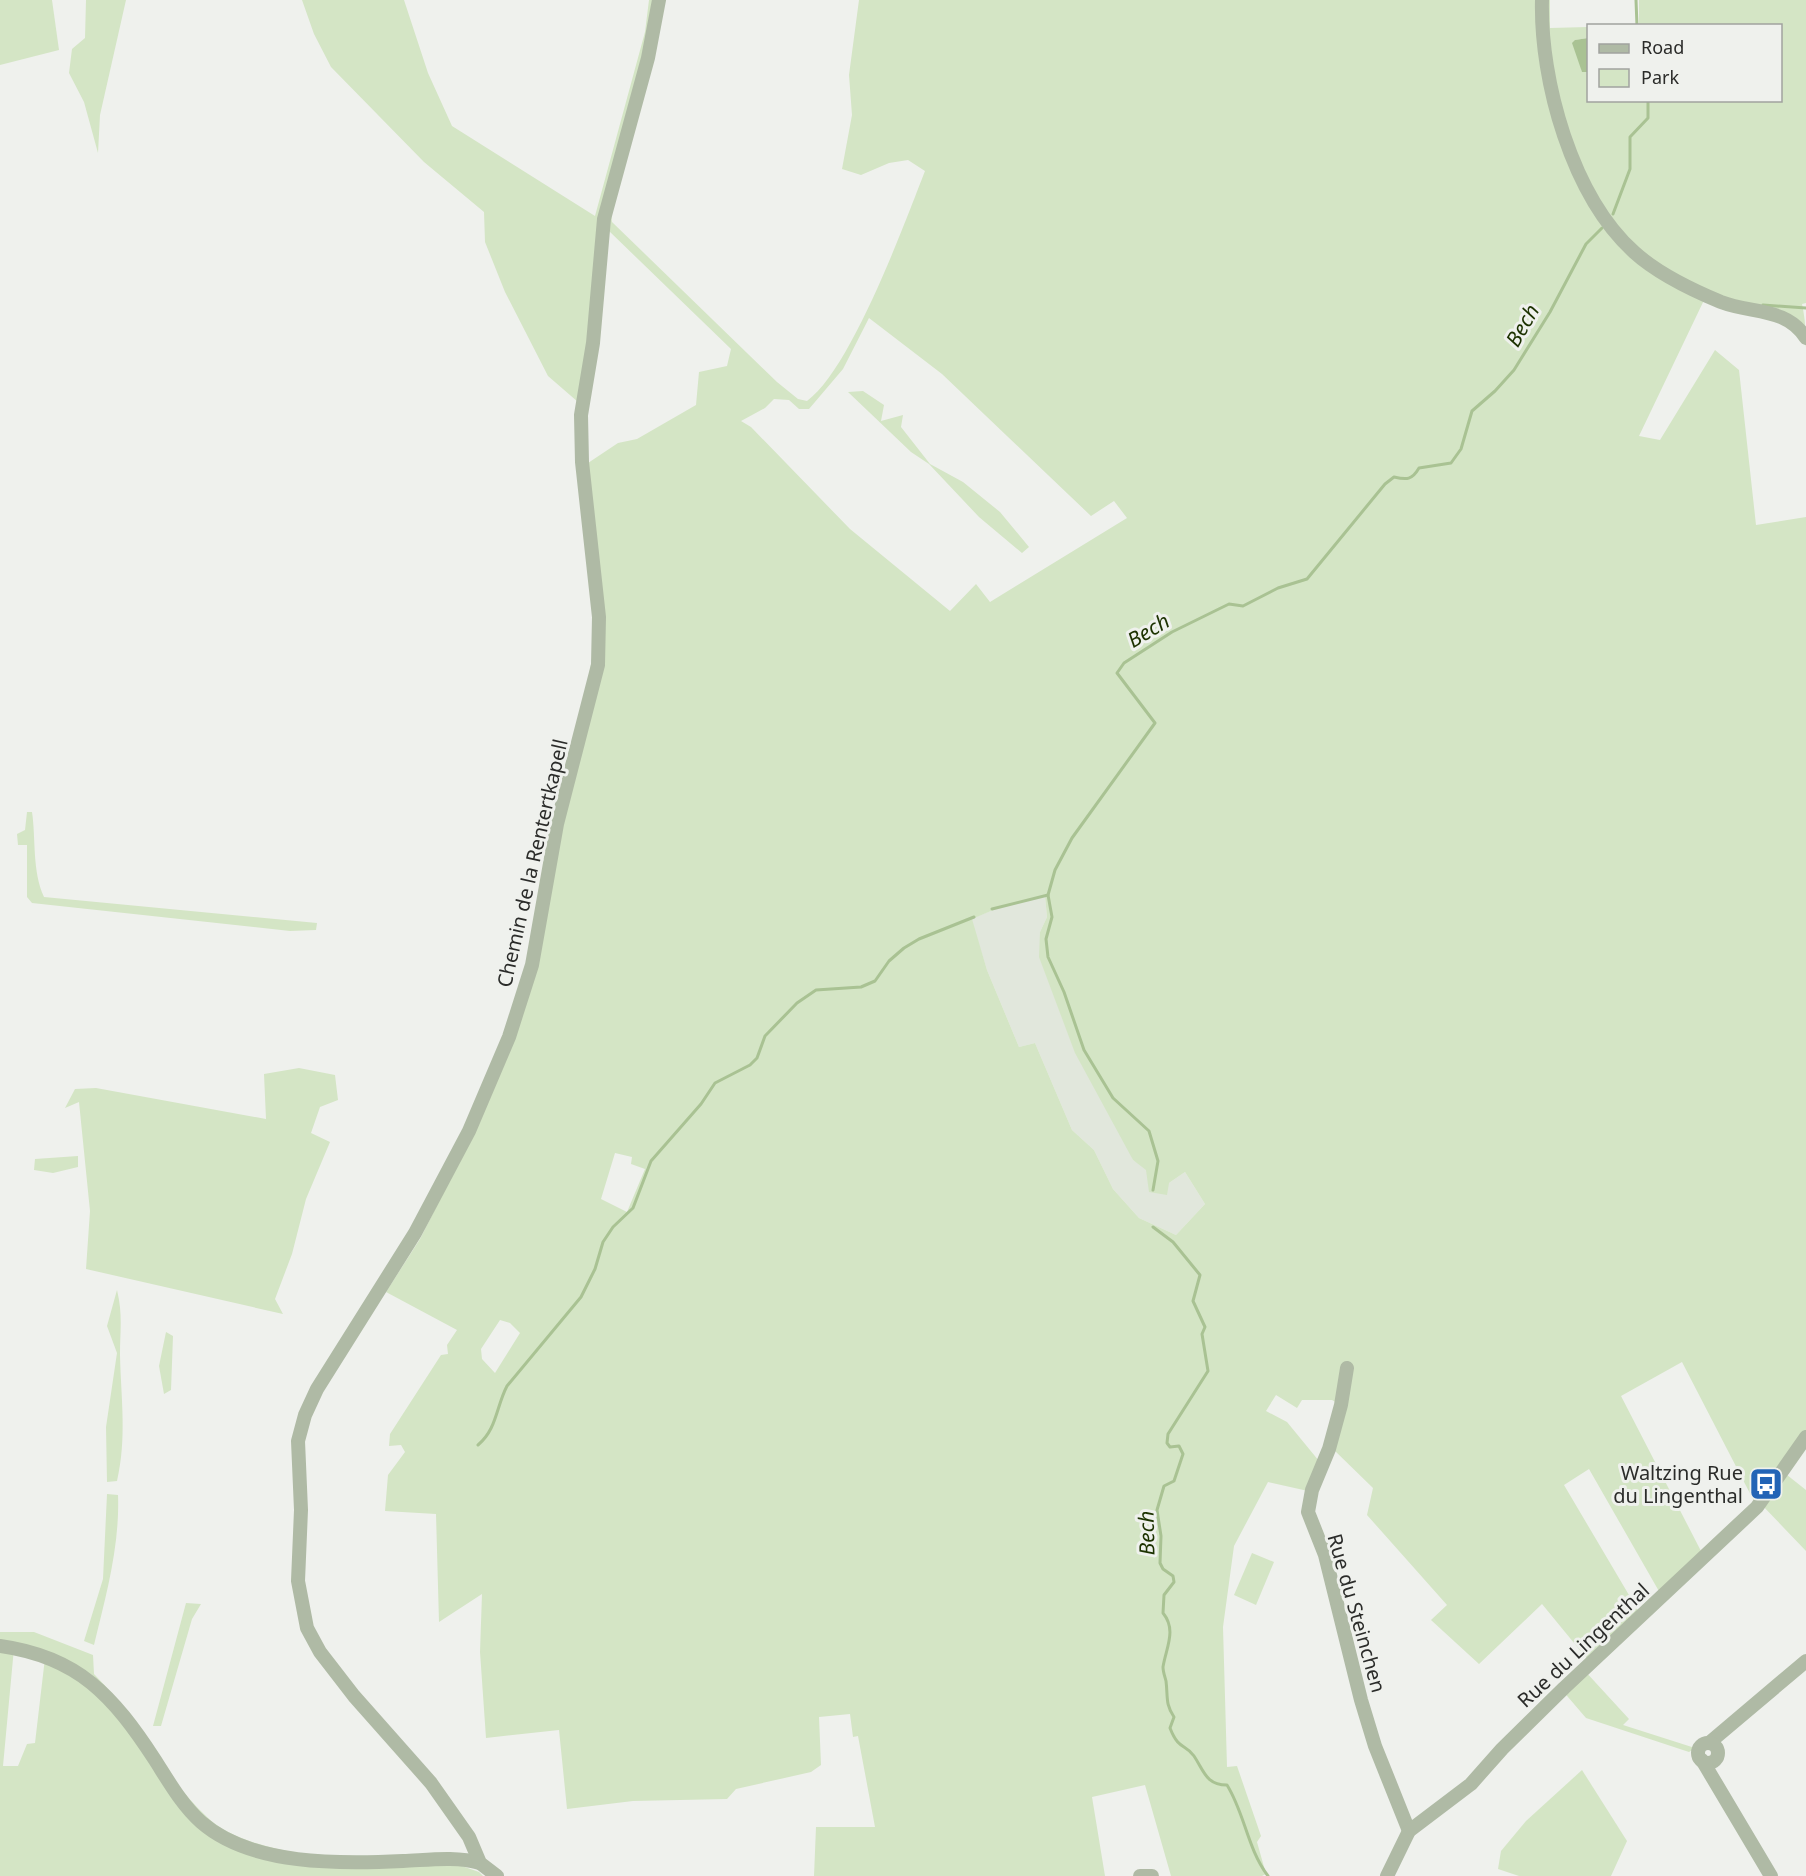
<svg xmlns="http://www.w3.org/2000/svg" width="1806" height="1876" font-family="'Noto Sans',sans-serif">
<style>
.built{fill:#e1e7dc}
.green{fill:#d4e5c5;fill-rule:evenodd}
.water{fill:#a9c293}
.lines{fill:none;stroke-linecap:round;stroke-linejoin:round}
.stream{stroke:#a9c293;stroke-width:3}
.minor{stroke:#afbaa5;stroke-width:14}
.labels{text-anchor:middle;dominant-baseline:central;stroke-width:6;stroke-linejoin:round;paint-order:stroke}
.street-label{font-size:20px;fill:#2b2c2a;stroke:#eff1ed}
.poi-label{font-size:20px;fill:#2b2c2a;stroke:#eff1ed;text-anchor:end}
.water-label{font-size:21px;font-style:italic;fill:#1c3200;stroke:#eff1ed}
</style>
<rect width="100%" height="100%" fill="#eff1ed"/>
<polygon class="built" points="1045,896 1047,917 1040,932 1133,1160 1169,1183 1185,1172 1205,1204 1176,1235 1139,1218 1113,1189 1094,1150 1072,1130 1035,1043 1019,1047 987,970 971,919 1005,905"/>
<g class="green">
<polygon points="0,0 52,0 59,50 0,65"/>
<polygon points="86,0 126,0 100,115 98,153 84,102 69,73 72,49 85,38"/>
<path d="M 302,0 L 404,0 L 428,73 L 452,126 L 595,216 L 645,32 L 649,0 L 663,0 L 611,213 L 612,222 L 777,382 L 798,399 L 807,401 C 851,369 904,225 925,171 L 908,160 L 889,163 L 861,175 L 842,169 L 852,115 L 849,75 L 859,0 L 1550,0 L 1550,28 L 1588,27 L 1588,38 L 1575,40 L 1582,72 L 1588,72 L 1588,100 L 1780,100 L 1780,26 L 1639,25 L 1639,0 L 1806,0 L 1806,303 L 1802,304 C 1805,318 1806,331 1806,347 L 1801,330 L 1706,296 L 1639,436 L 1660,440 L 1715,350 L 1739,370 L 1756,525 L 1806,517 L 1806,1437 L 1782,1471 L 1806,1490 L 1806,1551 L 1760,1503 L 1757,1507 L 1682,1362 L 1621,1396 L 1702,1553 L 1660,1593 L 1589,1469 L 1564,1485 L 1639,1612 L 1588,1660 L 1542,1604 L 1479,1664 L 1431,1620 L 1447,1605 L 1367,1515 L 1373,1488 L 1334,1450 L 1341,1405 L 1332,1400 L 1302,1400 L 1297,1408 L 1276,1395 L 1266,1411 L 1287,1422 L 1319,1461 L 1308,1491 L 1268,1482 L 1234,1546 L 1223,1627 L 1227,1767 L 1237,1766 L 1261,1836 L 1257,1842 L 1266,1874 L 1262,1876 L 1171,1876 L 1145,1785 L 1092,1797 L 1105,1876 L 814,1876 L 816,1827 L 875,1827 L 858,1736 L 853,1737 L 850,1714 L 819,1717 L 821,1765 L 811,1772 L 736,1789 L 727,1799 L 633,1801 L 567,1809 L 559,1730 L 486,1738 L 480,1652 L 482,1594 L 439,1622 L 436,1514 L 385,1511 L 388,1475 L 405,1452 L 401,1445 L 389,1446 L 390,1434 L 441,1355 L 448,1354 L 447,1345 L 457,1330 L 386,1292 L 420,1239 L 473,1134 L 548,910 L 595,641 L 578,402 L 548,376 L 505,292 L 485,242 L 484,212 L 424,162 L 331,67 L 314,34 ZM 609,231 L 731,349 L 727,366 L 699,372 L 696,405 L 637,439 L 618,443 L 588,463 L 587,400 ZM 869,318 L 942,374 L 1091,516 L 1114,501 L 1127,518 L 990,602 L 976,584 L 950,611 L 850,529 L 751,427 L 741,421 L 765,408 L 774,399 L 789,400 L 799,409 L 809,409 L 843,369 ZM 1045,896 L 1047,917 L 1040,932 L 1039,957 L 1075,1053 L 1133,1160 L 1146,1170 L 1149,1192 L 1167,1195 L 1169,1183 L 1185,1172 L 1205,1204 L 1176,1235 L 1139,1218 L 1113,1189 L 1094,1150 L 1072,1130 L 1035,1043 L 1019,1047 L 987,970 L 972,919 L 1005,905 ZM 615,1153 L 632,1157 L 631,1164 L 645,1169 L 627,1212 L 601,1199 ZM 500,1320 L 510,1323 L 520,1333 L 495,1373 L 482,1359 L 481,1349 Z"/>
<polygon points="863,391 884,405 881,421 903,415 901,427 930,464 963,482 1000,512 1029,547 1022,553 979,517 929,464 911,452 848,392"/>
<path d="M 27,812 L 32,812 C 36,839 32,871 44,897 L 317,923 L 316,930 L 290,931 L 32,903 L 27,897 L 27,845 L 18,845 L 17,834 L 25,830 Z"/>
<polygon points="299,1068 335,1075 338,1100 320,1107 311,1133 330,1142 306,1199 292,1254 275,1299 283,1314 86,1269 90,1211 79,1102 65,1108 75,1089 96,1088 266,1119 264,1074"/>
<polygon points="78,1156 78,1167 53,1173 34,1170 35,1159"/>
<path d="M 117,1290 C 123,1315 120,1331 120,1355 C 121,1399 127,1438 117,1481 L 107,1482 L 106,1427 L 117,1353 L 107,1326 Z"/>
<polygon points="166,1332 173,1336 171,1390 164,1394 159,1366"/>
<path d="M 107,1494 L 118,1495 C 120,1545 106,1596 94,1645 L 84,1641 L 103,1579 Z"/>
<polygon points="1252,1553 1274,1562 1256,1605 1234,1595"/>
<polygon points="186,1603 201,1604 192,1619 161,1726 153,1726"/>
<path d="M 0,1632 L 34,1632 L 93,1655 L 94,1674 C 138,1718 164,1777 207,1817 C 256,1864 393,1861 459,1865 L 479,1872 L 483,1876 L 0,1876 ZM 14,1648 L 45,1658 L 35,1743 L 27,1744 L 18,1766 L 3,1766 Z"/>
<polygon points="1584,1670 1629,1719 1623,1725 1695,1748 1689,1752 1586,1718 1562,1690"/>
<polygon points="1582,1770 1627,1841 1611,1876 1519,1876 1498,1869 1501,1851 1526,1821"/>
</g>
<polygon class="water" points="1588,38 1588,72 1582,72 1572,43 1575,40"/>
<g class="lines">
<g class="stream">
<polyline points="1636,0 1637,26"/>
<polyline points="1613,214 1630,169 1630,137 1648,118 1648,100"/>
<polyline points="1763,305 1806,308"/>
<polyline points="992,909 1048,895"/>
<path d="M 1153,1190 L 1158,1161 L 1149,1131 L 1113,1098 L 1084,1050 L 1064,992 L 1048,957 L 1046,939 L 1052,917 L 1048,895 L 1055,870 L 1072,838 L 1155,723 L 1117,673 L 1124,663 L 1172,632 L 1229,604 L 1243,606 L 1278,588 L 1307,579 L 1385,484 L 1394,477 C 1407,480 1412,480 1419,468 L 1451,463 L 1461,449 L 1472,411 L 1495,391 L 1514,370 L 1550,312 L 1586,244 L 1602,228"/>
<path d="M 1153,1227 L 1173,1242 L 1200,1275 L 1193,1301 L 1205,1327 L 1202,1334 L 1208,1371 L 1168,1434 L 1167,1443 L 1170,1447 L 1179,1446 L 1183,1454 L 1174,1481 L 1164,1486 L 1157,1510 L 1161,1536 L 1160,1563 L 1163,1569 L 1173,1576 L 1174,1582 L 1164,1595 L 1163,1613 C 1177,1630 1166,1648 1163,1667 C 1163,1672 1165,1677 1166,1681 C 1168,1696 1165,1704 1174,1717 L 1170,1728 C 1179,1751 1185,1743 1194,1756 C 1204,1771 1206,1785 1227,1785 C 1245,1814 1247,1848 1268,1876"/>
<path d="M 478,1445 C 497,1429 496,1407 507,1386 L 581,1297 L 595,1269 L 603,1242 L 613,1227 L 633,1208 L 651,1161 L 701,1104 L 715,1083 L 750,1065 L 757,1058 L 765,1036 L 797,1003 L 816,990 L 861,987 L 875,981 L 889,961 L 904,948 L 919,939 L 974,917"/>
</g>
<g class="minor">
<path d="M 1542,0 C 1540,81 1572,196 1634,252 C 1657,273 1692,290 1721,302 C 1752,314 1786,307 1806,338"/>
<polyline points="1347,1368 1341,1405 1329,1449 1312,1490 1308,1512 1325,1555 1361,1700 1375,1746 1409,1831"/>
<path d="M 0,1646 C 79,1657 113,1696 155,1760 C 169,1782 182,1805 201,1822 C 251,1866 341,1864 403,1861 C 428,1860 456,1856 480,1863"/>
<polyline points="1709,1743 1806,1661"/>
<circle cx="1708" cy="1753" r="10"/>
<polyline points="1702,1760 1771,1876"/>
<polyline points="497,1876 480,1863 469,1837 431,1783 354,1696 320,1652 307,1628 298,1581 301,1510 298,1441 305,1415 317,1389 415,1233 469,1131 509,1037 532,965 557,824 598,665 599,617 582,462 581,415 593,343 604,219 648,58 659,0"/>
<polyline points="1140,1876 1152,1876"/>
<polyline points="1387,1876 1409,1831 1471,1784 1502,1749 1564,1688 1757,1507 1806,1437"/>
</g>
</g>
<defs>
<symbol id="bus-square" viewBox="-11 -11 22 22"><rect x="-9" y="-9" width="18" height="18" rx="4" fill="#2364b6" stroke="#eff1ed"/><path d="M-5-6H5V4H4V6H2V4H-2V6H-4V4H-5ZM-3.5-4V0h7V-4ZM-3.5 1.2v1.5H-2V1.2ZM2 1.2v1.5H3.5V1.2Z" fill="#fff"/></symbol>
</defs>
<g fill-rule="evenodd">
<use href="#bus-square" x="1747" y="1465" width="38" height="38"/>
</g>
<g class="labels">
<g class="street-label">
<text transform="translate(532 863) rotate(-77)">Chemin de la Rentertkapell</text>
<text transform="translate(1357 1613) rotate(74)">Rue du Steinchen</text>
<text transform="translate(1583 1645) rotate(-43)">Rue du Lingenthal</text>
</g>
<g class="poi-label">
<text x="1743" y="1472">Waltzing Rue<tspan x="1743" dy="23">du Lingenthal</tspan></text>
</g>
<g class="water-label">
<text transform="translate(1522 325) rotate(-60)">Bech</text>
<text transform="translate(1148 630) rotate(-31)">Bech</text>
<text transform="translate(1146 1533) rotate(-91)">Bech</text>
</g>
</g>
<rect x="1587" y="24" width="195" height="78" fill="#eff1ed" stroke="#a1a29f" stroke-width="1.5"/>
<rect x="1599" y="44" width="30" height="9" fill="#afbaa5" stroke="#a1a29f" stroke-width="1.5"/>
<text x="1641" y="54" font-size="18" fill="#2b2c2a">Road</text>
<rect x="1599" y="69" width="30" height="18" fill="#d4e5c5" stroke="#a1a29f" stroke-width="1.5"/>
<text x="1641" y="84" font-size="18" fill="#2b2c2a">Park</text>
</svg>
